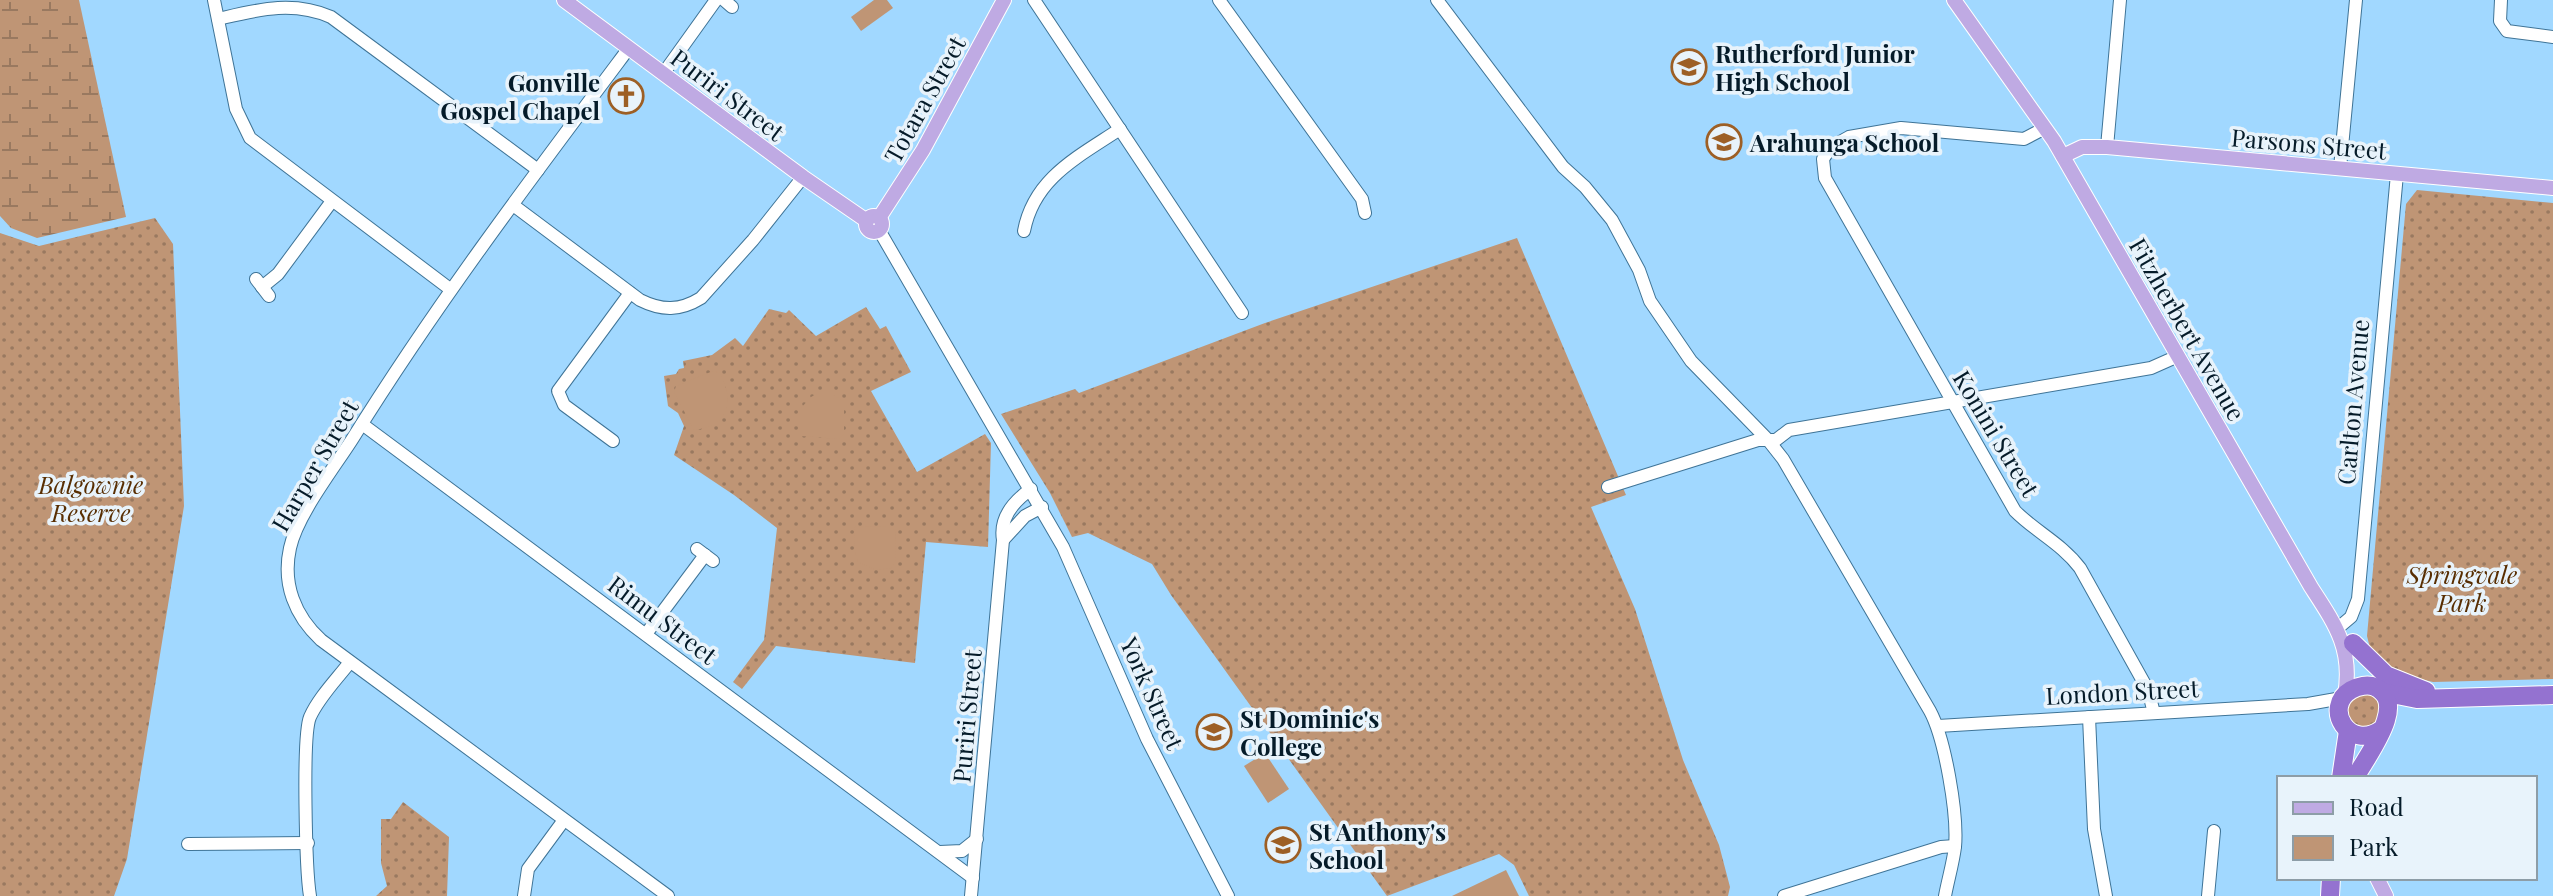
<svg xmlns="http://www.w3.org/2000/svg" width="2553" height="896" font-family="'Playfair Display',serif">
<style>
.green{fill:url(#green-dots)}
.wetland{fill:url(#wetland-marsh)}
.pitch{fill:#bf9575}
.lines{fill:none;stroke-linecap:round;stroke-linejoin:round}
.minor-casing{stroke:#3f7497;stroke-width:14}
.major-casing{stroke:#fff;stroke-width:16}
.highway-casing{stroke:#fff;stroke-width:20}
.minor{stroke:#fff;stroke-width:12}
.major{stroke:#bfaae3;stroke-width:14}
.highway{stroke:#9472d0;stroke-width:18}
.labels{text-anchor:middle;dominant-baseline:central;stroke-width:7;stroke-linejoin:round;paint-order:stroke}
.poi-label{font-size:24px;font-weight:bold;fill:#051b29;stroke:#e8f3fb;text-anchor:start}
.street-label{font-size:24px;fill:#051b29;stroke:#e8f3fb}
.park-label{font-size:24px;font-style:italic;fill:#582e02;stroke:#e8f3fb}
</style>
<defs>
<pattern id="green-dots" width="8" height="8" patternUnits="userSpaceOnUse" patternTransform="scale(2)"><rect width="8" height="8" fill="#bf9575"/><path d="M2 2h.1M6 6h.1" fill="none" stroke="#997960" stroke-width="1.8" stroke-linecap="round"/></pattern>
<pattern id="wetland-marsh" width="20" height="14" patternUnits="userSpaceOnUse" patternTransform="scale(2)"><rect width="20" height="14" fill="#bf9575"/><path d="M1 5h8M5 5V1M11 12h8M15 12V8" fill="none" stroke="#997960"/></pattern>
</defs>
<rect width="100%" height="100%" fill="#a1d8ff"/>
<g class="green">
<polygon points="2417,190 2553,203 2553,679 2433,682 2403,675 2371,652 2367,636 2406,204"/>
<polygon points="155,218 173,244 184,506 127,859 114,896 0,896 0,233 39,246"/>
<polygon points="1517,238 1626,495 1591,507 1635,609 1683,760 1719,845 1730,887 1728,896 1529,896 1514,865 1499,854 1387,896 1171,595 1152,564 1088,533 1072,537 1050,493 1001,414 1075,389 1079,393 1265,323"/>
<polygon points="866,307 880,329 886,326 911,372 871,391 917,472 985,434 991,443 988,547 926,542 915,663 776,646 742,689 733,682 764,640 777,528 734,495 674,455 684,426 678,413 668,406 664,376 676,374 679,369 684,368 683,361 712,355 735,338 743,346 769,309 786,313 789,310 816,336"/>
<polygon points="2357,693 2375,694 2383,718 2369,731 2350,725 2345,707"/>
<polygon points="403,802 449,837 447,896 376,896 387,886 381,863 381,819 391,819"/>
</g>
<polygon class="wetland" points="0,0 79,0 126,217 37,238 11,228 0,216"/>
<g class="pitch">
<polygon points="874,0 887,0 893,8 861,31 851,17"/>
<path d="M 713,371 L 720,373 C 735,402 729,426 694,430 L 674,392 L 676,386 Z"/>
<polygon points="818,393 831,393 844,402 844,434 839,439 801,436 801,408 811,397"/>
<polygon points="855,526 891,527 896,532 895,562 891,568 876,570 858,562 854,548"/>
<polygon points="1265,753 1289,789 1268,803 1244,766"/>
<polygon points="1506,870 1519,896 1452,896"/>
</g>
<g class="lines">
<defs>
<g id="minor">
<polyline points="214,0 236,109 250,138 450,289"/>
<polyline points="724,0 732,7"/>
<polyline points="1034,0 1242,313"/>
<polyline points="1219,0 1362,199 1365,213"/>
<path d="M 1437,0 L 1563,167 L 1585,187 L 1612,220 L 1639,270 L 1650,301 L 1691,361 L 1768,440 L 1783,459 L 1930,711 C 1945,739 1958,814 1955,847 C 1953,863 1948,880 1945,896"/>
<polyline points="2501,0 2500,21 2507,31 2553,37"/>
<path d="M 218,19 C 257,10 292,0 331,17 L 538,170"/>
<path d="M 629,48 C 533,176 437,303 353,438 C 334,468 297,515 290,548 C 282,584 295,616 321,640 L 668,896"/>
<polyline points="663,74 716,0"/>
<path d="M 2045,128 L 2024,139 L 1901,128 L 1849,137 L 1831,147 L 1823,159 L 1825,178 L 2015,511 C 2036,532 2062,544 2080,568 L 2148,690 L 2154,713"/>
<polyline points="2107,147 2120,0"/>
<polyline points="2340,168 2356,0"/>
<path d="M 513,205 L 640,300 C 662,311 680,311 701,298 L 753,240 L 803,177"/>
<polyline points="879,230 1063,547 1147,739 1228,896"/>
<path d="M 1024,231 C 1034,178 1078,157 1120,129"/>
<polyline points="256,279 269,296"/>
<polyline points="262,287 278,274 332,201"/>
<polyline points="362,424 973,878"/>
<polyline points="613,441 564,405 558,391 630,293"/>
<polyline points="1608,487 1758,440 1776,440 1789,430 2151,368 2178,356"/>
<polyline points="1003,540 1025,516 1042,507"/>
<polyline points="697,549 713,561"/>
<polyline points="2338,628 2351,617 2358,599 2397,174"/>
<polyline points="646,634 705,555"/>
<polyline points="2089,717 2094,829 2106,896"/>
<polyline points="1938,726 2308,704 2342,698"/>
<polyline points="188,844 308,843"/>
<polyline points="940,852 962,851 977,839"/>
<path d="M 310,896 C 306,872 302,736 310,717 C 319,697 337,679 350,662"/>
<polyline points="524,896 528,869 564,820"/>
<path d="M 971,896 L 1003,540 C 999,517 1014,501 1031,489"/>
<polyline points="1784,896 1941,847 1955,846"/>
<polyline points="2208,896 2214,831"/>
</g>
<g id="major">
<polyline points="564,0 803,177 867,221"/>
<path d="M 1954,0 L 2054,141 L 2311,587 C 2335,624 2353,649 2345,695"/>
<polyline points="2063,156 2082,147 2107,147 2553,188"/>
<circle cx="874" cy="224" r="8"/>
<polyline points="879,218 923,150 1004,0"/>
<polyline points="2377,878 2386,896"/>
</g>
<g id="highway">
<polyline points="2353,643 2386,675 2426,691"/>
<polyline points="2382,692 2417,699 2553,695"/>
<polyline points="2341,778 2348,731"/>
<path d="M 2355,778 C 2365,758 2410,703 2375,687 C 2368,684 2358,686 2351,690 C 2322,707 2349,753 2382,729"/>
<polyline points="2330,896 2331,878"/>
</g>
</defs>
<use href="#minor" class="minor-casing"/>
<use href="#major" class="major-casing"/>
<use href="#highway" class="highway-casing"/>
<use href="#minor" class="minor"/>
<use href="#major" class="major"/>
<use href="#highway" class="highway"/>
</g>
<defs>
<symbol id="school-ring" viewBox="-11 -11 22 22"><circle r="9.5" fill="#e8f3fb" stroke="#9d5f25" stroke-width="1.5"/><path d="M0-5L7-2L0 1L-7-2ZM-4 1L0 2.5L4 1V4Q0 6-4 4Z" fill="#9d5f25"/></symbol>
<symbol id="church-ring" viewBox="-11 -11 22 22"><circle r="9.5" fill="#e8f3fb" stroke="#9d5f25" stroke-width="1.5"/><path d="M-1.2-6h2.4v3.5h3.3v2.4h-3.3V6h-2.4V-.1h-3.3v-2.4h3.3Z" fill="#9d5f25"/></symbol>
</defs>
<g fill-rule="evenodd">
<use href="#school-ring" x="1669" y="47" width="40" height="40"/>
<use href="#church-ring" x="606" y="76" width="40" height="40"/>
<use href="#school-ring" x="1704" y="122" width="40" height="40"/>
<use href="#school-ring" x="1194" y="712" width="40" height="40"/>
<use href="#school-ring" x="1263" y="825" width="40" height="40"/>
</g>
<g class="labels">
<g class="poi-label">
<text x="1715" y="53">Rutherford Junior<tspan x="1715" dy="28">High School</tspan></text>
<text x="600" y="82" text-anchor="end">Gonville<tspan x="600" dy="28">Gospel Chapel</tspan></text>
<text x="1750" y="142">Arahunga School</text>
<text x="1240" y="718">St Dominic's<tspan x="1240" dy="28">College</tspan></text>
<text x="1309" y="831">St Anthony's<tspan x="1309" dy="28">School</tspan></text>
</g>
<g class="street-label">
<text transform="translate(728 94) rotate(37)">Puriri Street</text>
<text transform="translate(924 99) rotate(-61)">Totara Street</text>
<text transform="translate(2309 143) rotate(5)">Parsons Street</text>
<text transform="translate(2188 329) rotate(60)">Fitzherbert Avenue</text>
<text transform="translate(2352 402) rotate(-85)">Carlton Avenue</text>
<text transform="translate(1997 433) rotate(59)">Konini Street</text>
<text transform="translate(314 465) rotate(-60)">Harper Street</text>
<text transform="translate(663 619) rotate(37)">Rimu Street</text>
<text transform="translate(2122 691) rotate(-3)">London Street</text>
<text transform="translate(1153 693) rotate(66)">York Street</text>
<text transform="translate(966 716) rotate(-85)">Puriri Street</text>
</g>
<g class="park-label">
<text x="91" y="484">Balgownie<tspan x="91" dy="28">Reserve</tspan></text>
<text x="2462" y="574">Springvale<tspan x="2462" dy="28">Park</tspan></text>
</g>
</g>
<rect x="2277" y="776" width="260" height="104" fill="#e8f3fb" stroke="#8d9da7" stroke-width="2"/>
<rect x="2293" y="802" width="40" height="12" fill="#bfaae3" stroke="#8d9da7" stroke-width="2"/>
<text x="2349" y="816" font-size="24" fill="#051b29">Road</text>
<rect x="2293" y="836" width="40" height="24" fill="#bf9575" stroke="#8d9da7" stroke-width="2"/>
<text x="2349" y="856" font-size="24" fill="#051b29">Park</text>
</svg>
